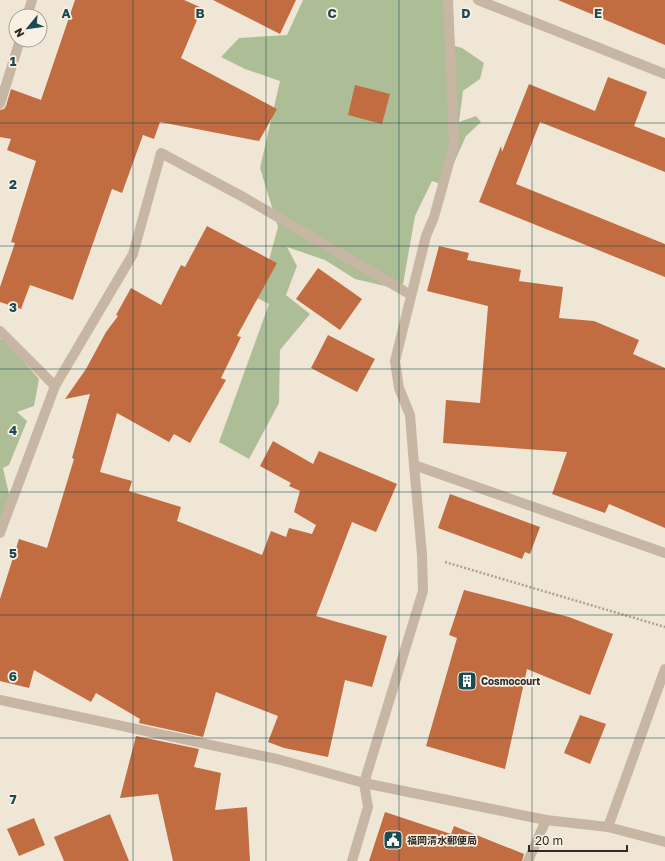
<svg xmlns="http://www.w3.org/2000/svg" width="665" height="861" font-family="'Golos Text','Noto Sans JP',sans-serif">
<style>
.green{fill:#adbe97}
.building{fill:#c26c41}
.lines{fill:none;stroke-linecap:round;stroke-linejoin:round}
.path{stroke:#b2a08d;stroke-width:2.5;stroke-dasharray:2 2;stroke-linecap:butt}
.minor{stroke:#c7b6a3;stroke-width:10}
.grid{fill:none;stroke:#1c4a52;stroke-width:1;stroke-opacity:0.55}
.labels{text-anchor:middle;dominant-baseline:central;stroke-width:3.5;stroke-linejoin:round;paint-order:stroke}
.poi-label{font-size:10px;font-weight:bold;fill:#322a25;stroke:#f8f0e2;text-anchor:start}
.grid-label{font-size:13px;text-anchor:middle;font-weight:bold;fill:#1c4a52;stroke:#f8f0e2;stroke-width:3.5;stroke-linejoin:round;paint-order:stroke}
</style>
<rect width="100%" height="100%" fill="#f0e6d6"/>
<g class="green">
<polygon points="303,0 448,0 452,45 462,48 484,63 480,79 463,91 459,122 476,116 481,122 466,136 444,185 432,181 415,216 402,290 355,279 325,260 287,247 297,266 286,295 310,314 280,350 279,403 249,459 219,442 269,304 242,290 264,278 278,227 260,168 280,81 245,69 221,57 239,38 287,35"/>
<polygon points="0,339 5,340 39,379 34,406 17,412 27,421 9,465 3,468 11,503 0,519"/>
</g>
<g class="building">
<polygon points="75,0 184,0 202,8 181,58 277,109 259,141 160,122 154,139 143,135 122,193 112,189 73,300 30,285 21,309 0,302 0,287 15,243 11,242 36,161 7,150 11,139 0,137 0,110 4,109 6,106 11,89 41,100"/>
<polygon points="213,0 296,0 280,34"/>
<polygon points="558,0 665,0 665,45"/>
<polygon points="608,77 647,92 634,126 665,138 665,172 540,122 516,184 665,244 665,277 479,202 501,146 502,152 529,84 595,111"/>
<polygon points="355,85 390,94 382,124 348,115"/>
<polygon points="207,226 277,263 237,336 241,337 221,378 226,380 190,443 174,434 169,442 117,413 100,472 132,481 129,491 181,507 177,521 262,555 271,531 286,537 289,528 312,534 316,525 294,512 300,491 289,486 291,483 260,466 273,441 313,464 319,451 397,484 376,532 352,522 316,616 387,636 372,687 345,680 328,757 284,748 268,742 278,716 216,692 203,737 139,723 140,719 96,693 91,702 34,670 29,688 0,681 0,599 19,539 47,548 74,459 72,458 90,394 65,399 86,369 106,332 118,316 116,315 131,288 161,305 181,265 185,267"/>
<polygon points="439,246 469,253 467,260 521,270 519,281 563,287 559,318 594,321 639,340 633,354 665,368 665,528 609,504 605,513 552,494 567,452 443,443 446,400 480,403 488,306 427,291"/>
<polygon points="318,268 362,299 340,330 296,299"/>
<polygon points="328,335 375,359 357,392 311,368"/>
<polygon points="450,494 540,527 530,554 525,552 522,559 438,528"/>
<polygon points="464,590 569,617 613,634 590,695 527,669 505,769 426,746 457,638 449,635"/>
<polygon points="580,715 606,724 590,764 564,753"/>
<polygon points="136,736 199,749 194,767 221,773 215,810 247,807 250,861 173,861 158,794 120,798"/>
<polygon points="385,812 451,834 454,826 524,854 522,861 369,861"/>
<polygon points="110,814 129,861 64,861 54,837"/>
<polygon points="34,818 45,845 19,856 7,829"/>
</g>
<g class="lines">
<polyline class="path" points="445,562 665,627"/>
<g class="minor">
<polyline points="448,0 454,145 434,217 426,236 395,361 399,388 410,415 414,465 665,553"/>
<polyline points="478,0 665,74"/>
<polyline points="27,16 32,0"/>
<polyline points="0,104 20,40"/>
<polyline points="0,331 55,386"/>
<polyline points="0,533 55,386 133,254 161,153 245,198 411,295"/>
<polyline points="0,700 277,759 364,783 546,820 608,827 665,842"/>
<polyline points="608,827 665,669"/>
<polyline points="352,861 368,807 364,783 423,591 422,555 414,465"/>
<polyline points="528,861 546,820"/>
</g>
</g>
<path class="grid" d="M 133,0 L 133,861M 266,0 L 266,861M 399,0 L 399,861M 532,0 L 532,861M 0,123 L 665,123M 0,246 L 665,246M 0,369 L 665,369M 0,492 L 665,492M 0,615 L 665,615M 0,738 L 665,738"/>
<defs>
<symbol id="building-square" viewBox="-11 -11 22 22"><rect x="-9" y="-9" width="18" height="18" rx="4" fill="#1c4a52" stroke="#f8f0e2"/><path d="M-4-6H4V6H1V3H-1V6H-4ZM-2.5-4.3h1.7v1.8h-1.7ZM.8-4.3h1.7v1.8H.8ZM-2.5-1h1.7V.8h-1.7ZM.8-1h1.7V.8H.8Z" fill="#fff"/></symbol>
<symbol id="civic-square" viewBox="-11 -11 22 22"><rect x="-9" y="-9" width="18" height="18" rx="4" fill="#1c4a52" stroke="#f8f0e2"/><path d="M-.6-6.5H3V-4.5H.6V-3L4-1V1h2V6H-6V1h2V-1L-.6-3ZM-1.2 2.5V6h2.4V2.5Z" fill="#fff"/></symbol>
</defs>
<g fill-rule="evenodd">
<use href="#building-square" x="456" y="670" width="22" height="22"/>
<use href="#civic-square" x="382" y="829" width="22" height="22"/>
</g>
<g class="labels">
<g class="poi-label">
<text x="481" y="681">Cosmocourt</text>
<text x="407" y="840">福岡清水郵便局</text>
</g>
</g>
<g class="grid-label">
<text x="66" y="18">A</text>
<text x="200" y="18">B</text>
<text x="332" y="18">C</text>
<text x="466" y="18">D</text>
<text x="598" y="18">E</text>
<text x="13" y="66">1</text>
<text x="13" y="189">2</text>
<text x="13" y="312">3</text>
<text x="13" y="435">4</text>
<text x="13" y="558">5</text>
<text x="13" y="681">6</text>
<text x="13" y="804">7</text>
</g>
<g transform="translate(28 28) rotate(241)"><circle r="19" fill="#f8f0e2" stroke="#a9a196"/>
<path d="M0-3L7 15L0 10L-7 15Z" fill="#1c4a52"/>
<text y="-6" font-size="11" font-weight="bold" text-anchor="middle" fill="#322a25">N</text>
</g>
<path d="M529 845v6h98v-6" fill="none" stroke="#322a25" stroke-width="2"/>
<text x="535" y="845" font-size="12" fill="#322a25" stroke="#f8f0e2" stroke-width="3" paint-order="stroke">20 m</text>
</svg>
